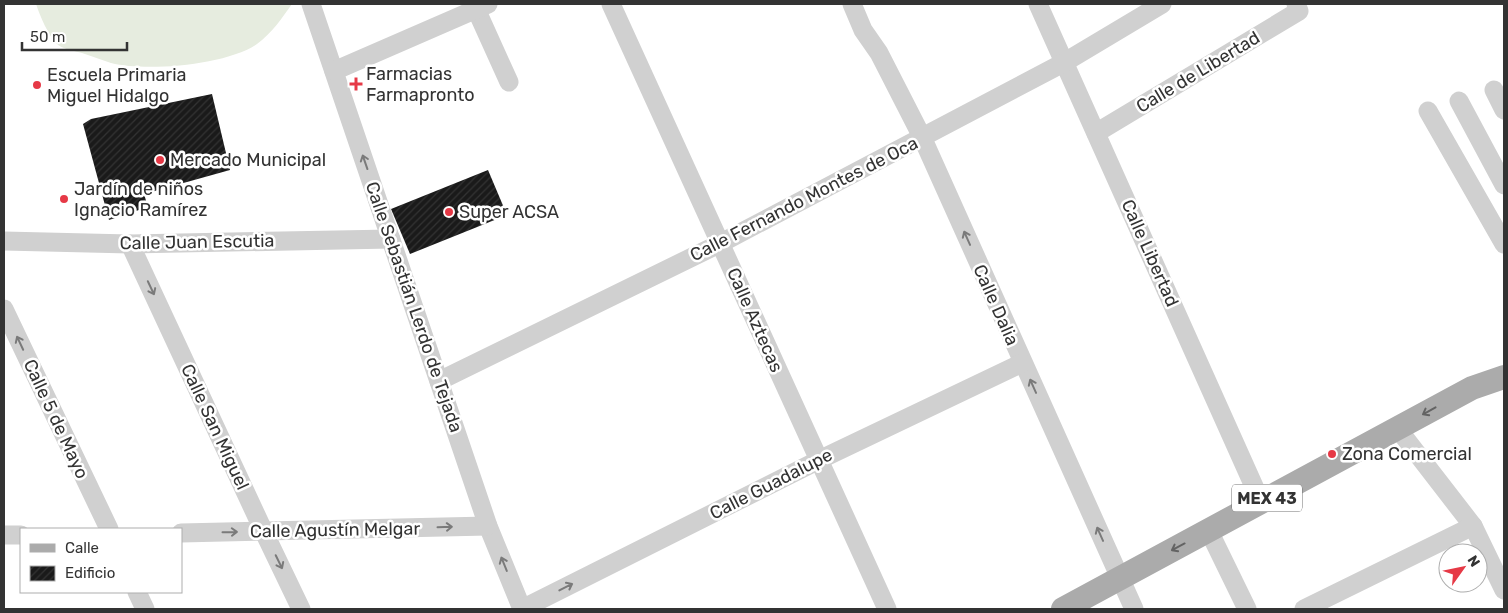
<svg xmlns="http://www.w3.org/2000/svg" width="1508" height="613" font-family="Rubik,sans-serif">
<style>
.grass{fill:#e6ecdf}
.building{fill:url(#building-hatch)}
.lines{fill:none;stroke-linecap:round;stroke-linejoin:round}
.minor{stroke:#d0d0d0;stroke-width:19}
.major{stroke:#ababab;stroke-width:24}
.oneway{stroke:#7a7a7a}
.oneway2{stroke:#636363}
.poi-dot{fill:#e63946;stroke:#fff;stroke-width:2}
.labels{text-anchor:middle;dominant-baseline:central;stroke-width:5;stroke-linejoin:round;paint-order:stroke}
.shield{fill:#fff;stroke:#707070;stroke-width:1}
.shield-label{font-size:16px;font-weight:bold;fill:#333}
.street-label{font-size:18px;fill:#333;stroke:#fff}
.poi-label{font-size:18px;fill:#333;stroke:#fff;text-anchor:start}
</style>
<defs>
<pattern id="building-hatch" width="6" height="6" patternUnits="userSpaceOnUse" patternTransform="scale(1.25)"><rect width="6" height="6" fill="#1a1a1a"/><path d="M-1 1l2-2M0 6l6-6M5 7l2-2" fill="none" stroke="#333"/></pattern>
</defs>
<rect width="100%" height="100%" fill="#fff"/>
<path class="grass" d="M 36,4 L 292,4 C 282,18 272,33 257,44 C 226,65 147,72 111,63 C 101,60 92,56 82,53 C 75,51 62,49 57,44 C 48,35 40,16 36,4 Z"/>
<g class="building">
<polygon points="212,94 230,170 144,194 148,207 109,220 83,124 91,119"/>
<polygon points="488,170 507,215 410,254 391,209"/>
</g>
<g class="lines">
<g class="minor">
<polyline points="311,4 488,526 522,609"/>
<polyline points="611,4 887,609"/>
<polyline points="852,4 863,30 879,53 922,137 1134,609"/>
<polyline points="1038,4 1261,502"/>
<polyline points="476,9 509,82"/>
<polyline points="334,71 488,4"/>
<polyline points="1494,90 1504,110"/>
<polyline points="1459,101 1504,185"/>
<polyline points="1428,111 1504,244"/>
<polyline points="1096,133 1299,11 1296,4"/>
<polyline points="4,241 130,244 391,239"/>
<polyline points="130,244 264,532 301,609"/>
<polyline points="4,309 109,529"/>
<polyline points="439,381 721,243 1065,62 1162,4"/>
<polyline points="1398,429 1473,526 1504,590"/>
<polyline points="1209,531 1247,609"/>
<polyline points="181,533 488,526"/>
<polyline points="4,535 21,535"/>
<polyline points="137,592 145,609"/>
<polyline points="522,609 819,460 1022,363"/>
<polyline points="1304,609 1473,526"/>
</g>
<polyline class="major" points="1063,609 1472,388 1504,377"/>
</g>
<defs><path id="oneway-shaft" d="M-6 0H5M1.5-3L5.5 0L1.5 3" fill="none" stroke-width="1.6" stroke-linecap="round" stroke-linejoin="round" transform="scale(1.25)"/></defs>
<g class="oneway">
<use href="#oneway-shaft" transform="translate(365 162) rotate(-109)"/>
<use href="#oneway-shaft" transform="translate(967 238) rotate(-114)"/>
<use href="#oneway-shaft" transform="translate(151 288) rotate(65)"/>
<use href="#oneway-shaft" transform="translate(20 343) rotate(-115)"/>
<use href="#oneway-shaft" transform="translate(1033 386) rotate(-114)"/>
<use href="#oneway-shaft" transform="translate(445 527) rotate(-2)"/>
<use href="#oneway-shaft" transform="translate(230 532) rotate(-1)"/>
<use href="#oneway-shaft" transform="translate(1100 534) rotate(-114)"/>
<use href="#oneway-shaft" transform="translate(279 562) rotate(64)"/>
<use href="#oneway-shaft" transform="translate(504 564) rotate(-112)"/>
<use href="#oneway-shaft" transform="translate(566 587) rotate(-27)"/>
</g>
<g class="oneway2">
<use href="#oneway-shaft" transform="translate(1429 411) rotate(151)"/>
<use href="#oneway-shaft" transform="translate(1178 547) rotate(152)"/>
</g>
<g class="poi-dot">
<path d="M353.5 76.5h5v5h5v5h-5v5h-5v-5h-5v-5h5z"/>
<circle cx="37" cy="85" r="5"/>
<circle cx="160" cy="160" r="5"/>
<circle cx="64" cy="199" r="5"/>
<circle cx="449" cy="212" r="5"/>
<circle cx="1332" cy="454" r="5"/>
</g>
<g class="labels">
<rect class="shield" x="1232" y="484.5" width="70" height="27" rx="4"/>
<g class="shield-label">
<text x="1267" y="498">MEX 43</text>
</g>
<g class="street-label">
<text transform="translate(1198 72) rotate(-31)">Calle de Libertad</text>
<text transform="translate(804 199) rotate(-27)">Calle Fernando Montes de Oca</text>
<text transform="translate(197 242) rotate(-1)">Calle Juan Escutia</text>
<text transform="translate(1150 253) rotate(66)">Calle Libertad</text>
<text transform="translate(996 305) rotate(66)">Calle Dalia</text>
<text transform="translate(414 307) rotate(71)">Calle Sebastián Lerdo de Tejada</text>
<text transform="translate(755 320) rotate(66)">Calle Aztecas</text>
<text transform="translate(56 419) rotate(65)">Calle 5 de Mayo</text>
<text transform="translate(215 427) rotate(65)">Calle San Miguel</text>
<text transform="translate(771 484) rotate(-27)">Calle Guadalupe</text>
<text transform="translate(335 530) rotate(-1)">Calle Agustín Melgar</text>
</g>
<g class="poi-label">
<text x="366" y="74">Farmacias<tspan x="366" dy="21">Farmapronto</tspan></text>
<text x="47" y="75">Escuela Primaria<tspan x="47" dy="21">Miguel Hidalgo</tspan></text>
<text x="170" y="160">Mercado Municipal</text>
<text x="74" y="189">Jardín de niños<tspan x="74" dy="21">Ignacio Ramírez</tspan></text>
<text x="459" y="212">Super ACSA</text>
<text x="1342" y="454">Zona Comercial</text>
</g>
</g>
<rect width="1508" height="613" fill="none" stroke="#333333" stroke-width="10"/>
<rect x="20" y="528" width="162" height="65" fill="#ffffff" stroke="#adadad"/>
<rect x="30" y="544" width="25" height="8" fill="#ababab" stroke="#adadad"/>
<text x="65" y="553" font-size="15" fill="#333333">Calle</text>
<rect x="30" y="566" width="25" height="15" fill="url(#building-hatch)" stroke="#adadad"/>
<text x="65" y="578" font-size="15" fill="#333333">Edificio</text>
<g transform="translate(1463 568) rotate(57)"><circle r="24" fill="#ffffff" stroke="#adadad"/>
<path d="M0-4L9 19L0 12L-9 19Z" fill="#e63946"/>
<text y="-8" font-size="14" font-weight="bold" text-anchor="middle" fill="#333333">N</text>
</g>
<path d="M22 42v8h105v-8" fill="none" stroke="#333333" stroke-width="2.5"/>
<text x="30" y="42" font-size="15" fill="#333333" stroke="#ffffff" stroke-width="4" paint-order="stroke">50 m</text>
</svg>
